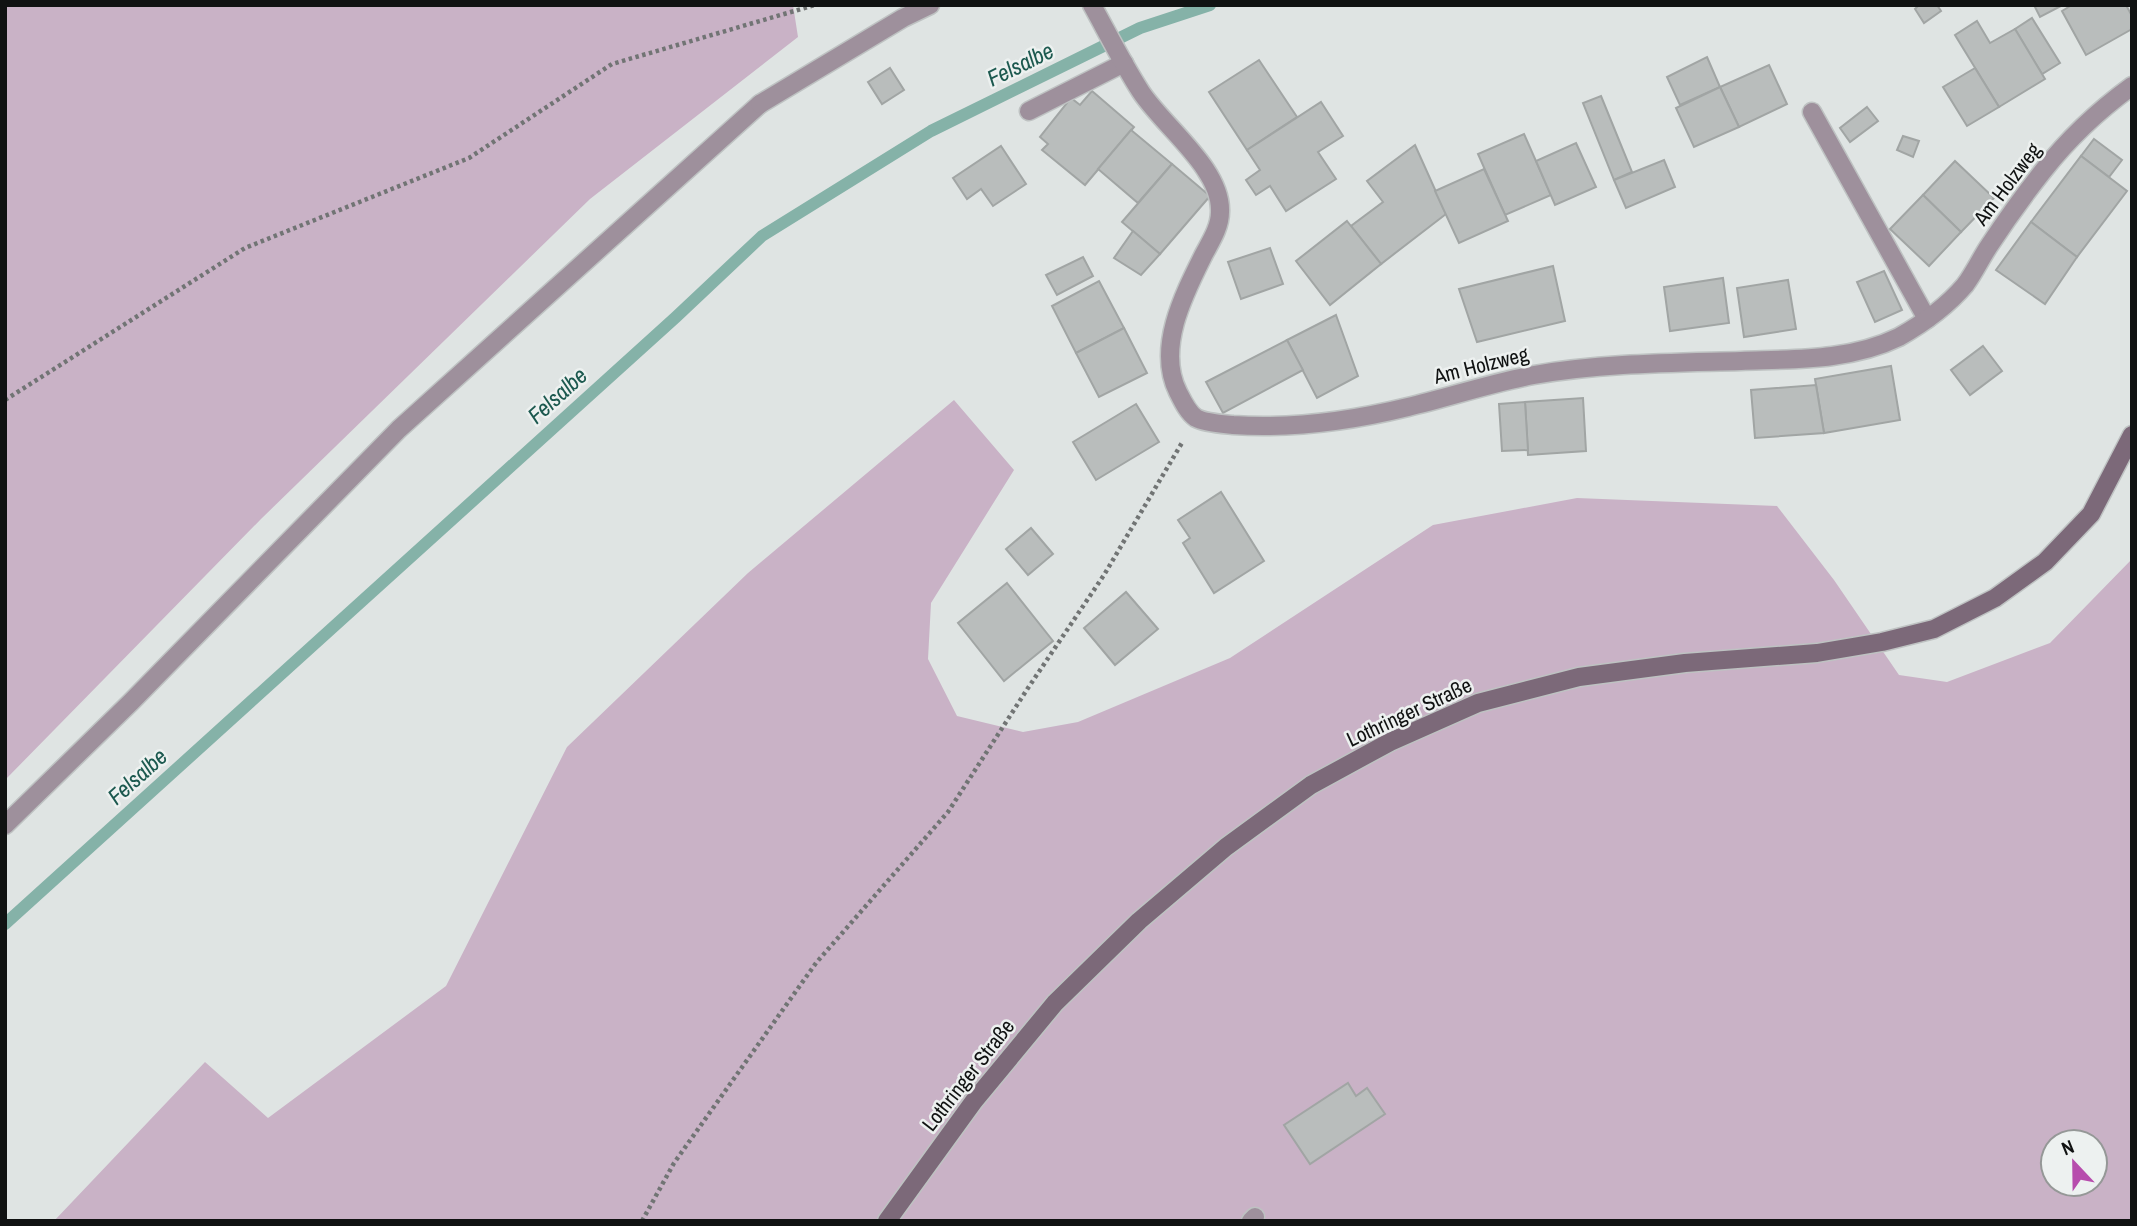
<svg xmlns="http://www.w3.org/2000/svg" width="2137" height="1226" font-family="'Archivo Narrow',sans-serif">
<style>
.green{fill:#c9b2c6;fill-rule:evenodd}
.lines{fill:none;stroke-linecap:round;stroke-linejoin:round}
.stream{stroke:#85b2a8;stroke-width:12}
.building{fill:#b9bdbc;stroke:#a1a5a4;stroke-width:2}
.lane-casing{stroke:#bec2c2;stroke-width:21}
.street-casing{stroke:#bec2c2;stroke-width:21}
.secondary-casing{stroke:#bec2c2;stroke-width:21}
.path{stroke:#717474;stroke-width:4.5;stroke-dasharray:3.5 3.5;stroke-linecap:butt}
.lane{stroke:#9e909c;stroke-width:18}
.street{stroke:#9e909c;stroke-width:18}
.secondary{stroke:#7c6979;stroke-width:18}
.labels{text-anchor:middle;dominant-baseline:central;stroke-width:5;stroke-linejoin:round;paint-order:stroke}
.street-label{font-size:21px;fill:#101212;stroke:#edf1f0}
.water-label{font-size:23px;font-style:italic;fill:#1c594f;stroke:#edf1f0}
</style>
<rect width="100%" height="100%" fill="#dfe4e3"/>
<g class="green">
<polygon points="5,5 793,5 798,37 590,199 261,519 5,780"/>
<path d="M 954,400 L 1014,470 L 931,603 L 928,659 L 957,716 L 1023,732 L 1078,722 L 1230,658 L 1433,525 L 1577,498 L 1777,506 L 1834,580 L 1899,675 L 1947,682 L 2050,643 L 2132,559 L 2132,1221 L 54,1221 L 205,1062 L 268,1118 L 446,986 L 567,747 L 748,573 ZM 2053,1142 L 2095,1142 L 2095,1184 L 2053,1184 Z"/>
</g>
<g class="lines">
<polyline class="stream" points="5,924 676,317 762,236 931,131 1140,28 1210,5"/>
</g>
<g class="building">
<polygon points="1919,5 1937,5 1941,11 1924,23 1915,9"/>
<polygon points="2034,5 2060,5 2061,6 2040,17"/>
<polygon points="2072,5 2126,5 2132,16 2132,29 2086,55 2062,11"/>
<polygon points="2032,18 2060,63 2042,74 2015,29"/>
<polygon points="1977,21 1990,43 2015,29 2045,79 1999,107 1955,35"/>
<polygon points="1707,57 1720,87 1680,105 1667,77"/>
<polygon points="1259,60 1297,117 1247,150 1209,92"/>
<polygon points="1769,65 1787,104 1739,127 1720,87"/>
<polygon points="890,68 904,90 882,104 868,82"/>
<polygon points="1975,68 1999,107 1967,126 1943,87"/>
<polygon points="1720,87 1739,127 1694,147 1676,108"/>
<polygon points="1092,91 1134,127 1085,185 1042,150 1048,144 1040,137 1071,98 1080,105"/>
<polygon points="1601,96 1632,172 1614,180 1583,103"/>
<polygon points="1321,102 1343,136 1318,152 1336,179 1286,211 1270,186 1256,195 1246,180 1260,170 1247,150"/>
<polygon points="1867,107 1878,121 1850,142 1840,128"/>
<polygon points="1131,130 1172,164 1138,203 1098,169"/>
<polygon points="1524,134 1551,195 1505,215 1478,154"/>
<polygon points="1903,136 1919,141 1913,157 1897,150"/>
<polygon points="2094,139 2122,160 2109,177 2081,156"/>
<polygon points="1576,143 1596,187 1555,205 1536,161"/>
<polygon points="1415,145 1446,214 1381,264 1351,226 1383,202 1367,181"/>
<polygon points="1001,146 1026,184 993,206 981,189 967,199 953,178"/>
<polygon points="2081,156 2127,191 2077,257 2031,222"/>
<polygon points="1664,160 1675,187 1626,208 1614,180"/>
<polygon points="1955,161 1994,198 1961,232 1923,195"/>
<polygon points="1172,164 1210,196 1160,254 1122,222"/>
<polygon points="1484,169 1508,221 1459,243 1435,191"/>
<polygon points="1923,195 1961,232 1929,266 1890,229"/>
<polygon points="1347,221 1381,264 1330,305 1296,261"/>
<polygon points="2031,222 2077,257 2045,304 1996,270"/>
<polygon points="1133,231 1160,254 1141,275 1114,258"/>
<polygon points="1270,248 1283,284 1241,299 1228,262"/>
<polygon points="1083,257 1093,276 1057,295 1046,275"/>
<polygon points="1553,266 1565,321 1477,342 1459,289"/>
<polygon points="1884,271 1902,310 1875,322 1857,282"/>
<polygon points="1723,278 1729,323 1670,331 1664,287"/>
<polygon points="1788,280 1796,329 1744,337 1737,288"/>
<polygon points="1099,281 1124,328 1076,353 1052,306"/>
<polygon points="1336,315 1358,376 1317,398 1287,340"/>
<polygon points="1124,328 1147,373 1099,397 1076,353"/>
<polygon points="1287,340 1303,370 1223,413 1206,382"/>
<polygon points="1983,346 2002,371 1970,395 1951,370"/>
<polygon points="1891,366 1900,420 1824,433 1815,379"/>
<polygon points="1816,385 1824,433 1755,438 1751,390"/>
<polygon points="1583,398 1586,451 1528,455 1525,402"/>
<polygon points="1525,402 1528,450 1502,451 1499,404"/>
<polygon points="1136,404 1159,442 1096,480 1073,442"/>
<polygon points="1221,492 1264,561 1214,593 1183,543 1190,538 1178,520"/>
<polygon points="1031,528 1053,554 1028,575 1006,549"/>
<polygon points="1007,583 1053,641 1004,681 958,623"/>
<polygon points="1126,592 1158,629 1115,665 1084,628"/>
<polygon points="1348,1083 1356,1096 1367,1088 1385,1114 1310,1164 1284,1125"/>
</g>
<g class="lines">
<defs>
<g id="lane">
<polyline points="1029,111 1124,63"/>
<polyline points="1812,112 1927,319"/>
<polyline points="5,825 131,702 399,429 760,104"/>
<polyline points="1251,1221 1255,1217"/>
</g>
<g id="street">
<path d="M 1092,5 C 1108,34 1123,64 1141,92 C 1164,127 1222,169 1220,212 C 1220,227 1211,241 1204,254 C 1184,294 1156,348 1178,392 C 1182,400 1188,413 1196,418 C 1205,423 1223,424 1233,425 C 1292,429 1351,421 1408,407 C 1450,397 1491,383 1534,375 C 1603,363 1672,363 1741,361 C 1794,359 1850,361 1899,337 C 1922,324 1948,305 1965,285 C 1974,273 1981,258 1989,246 C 2006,220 2024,195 2043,171 C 2068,139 2099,110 2132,86"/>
<polyline points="760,104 903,18 930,5"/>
</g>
<polyline id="secondary" points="887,1221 974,1101 1055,1003 1139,921 1226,847 1311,785 1390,742 1478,703 1579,677 1685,663 1817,653 1882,642 1934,629 1995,598 2045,562 2091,514 2132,435"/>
</defs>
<use href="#lane" class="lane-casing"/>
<use href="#street" class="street-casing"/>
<use href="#secondary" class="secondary-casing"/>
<g class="path">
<polyline points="5,400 245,248 469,158 612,64 815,5"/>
<polyline points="642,1221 674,1163 816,963 948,812 1028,688 1104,575 1183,441"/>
</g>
<use href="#lane" class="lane"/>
<use href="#street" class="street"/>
<use href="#secondary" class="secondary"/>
</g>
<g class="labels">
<g class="street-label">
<text transform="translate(2007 184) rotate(-53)">Am Holzweg</text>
<text transform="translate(1481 365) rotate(-14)">Am Holzweg</text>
<text transform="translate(1409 712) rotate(-25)">Lothringer Straße</text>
<text transform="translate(968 1075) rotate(-52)">Lothringer Straße</text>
</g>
<g class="water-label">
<text transform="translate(1020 64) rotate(-26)">Felsalbe</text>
<text transform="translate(557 395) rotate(-42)">Felsalbe</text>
<text transform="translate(137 776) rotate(-42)">Felsalbe</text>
</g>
</g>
<rect width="2137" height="1226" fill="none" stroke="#101212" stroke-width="14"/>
<g transform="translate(2074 1163) rotate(338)"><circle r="33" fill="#edf1f0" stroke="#959897" stroke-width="2"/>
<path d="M0-5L12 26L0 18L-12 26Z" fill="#b74cad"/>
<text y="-10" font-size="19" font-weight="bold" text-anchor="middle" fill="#101212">N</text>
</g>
</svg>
